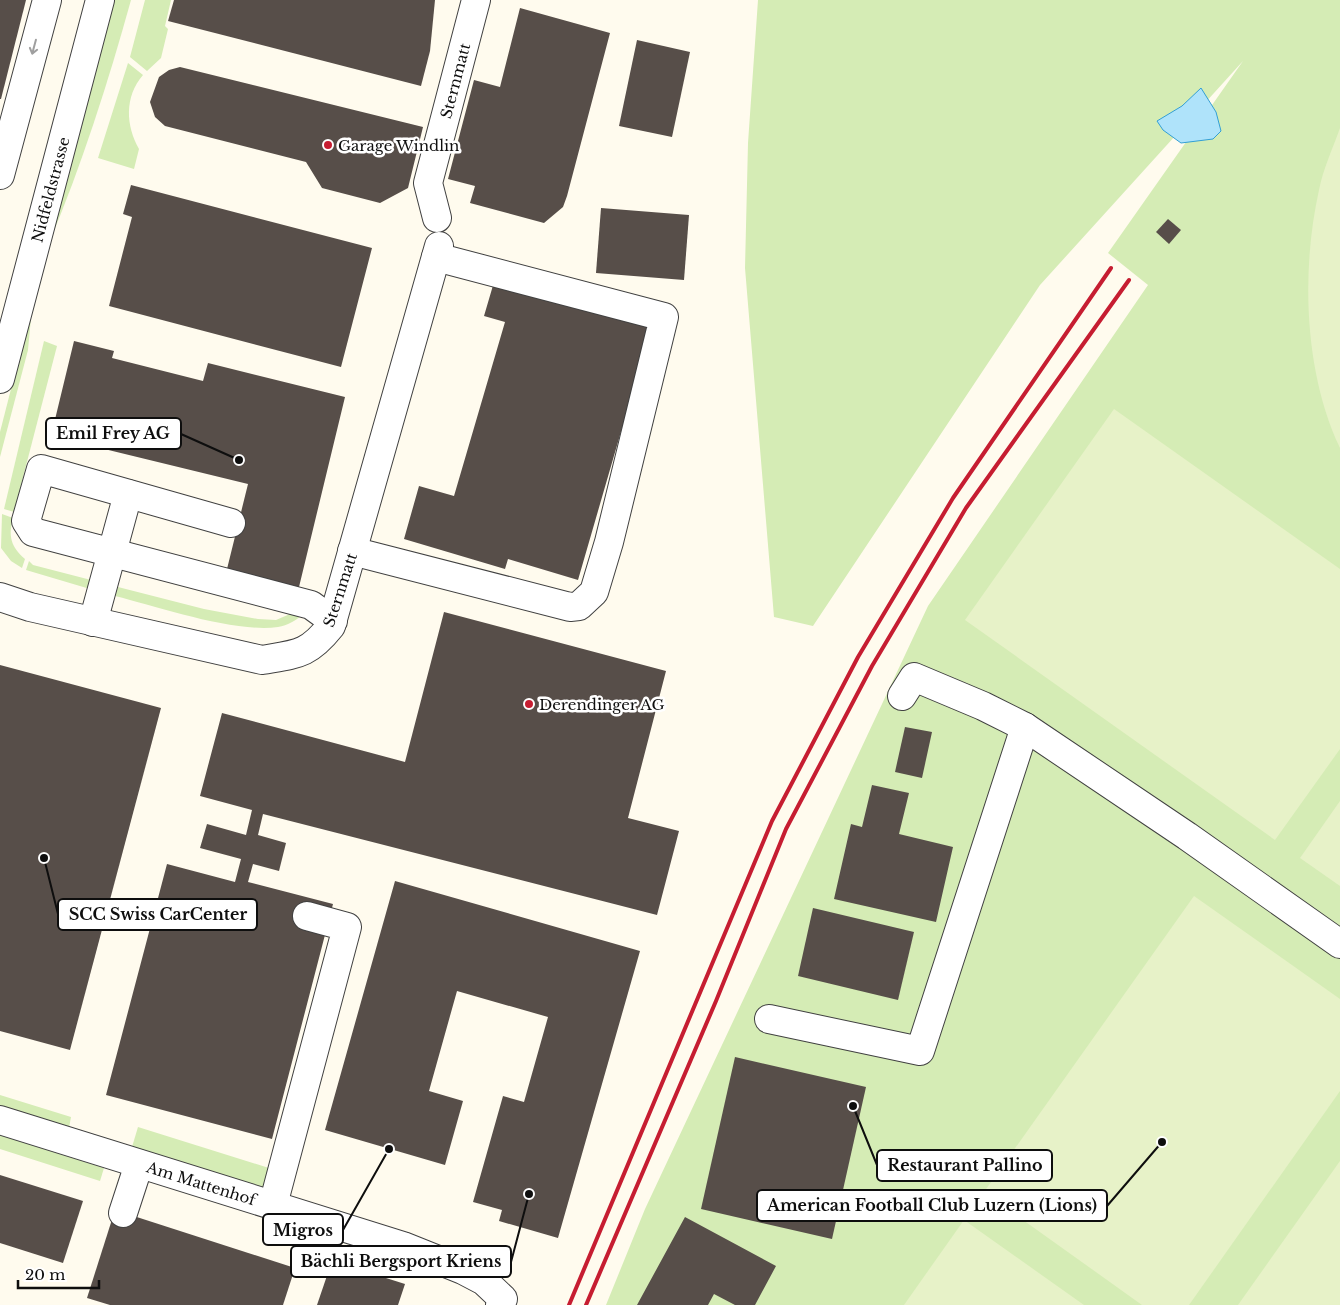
<svg xmlns="http://www.w3.org/2000/svg" width="1340" height="1305" font-family="'Libre Baskerville',serif">
<style>
.green{fill:#d5ecb5}
.pitch{fill:#e7f2c8}
.water{fill:#afe3fa;stroke:#329fd5}
.building{fill:#574e49}
.lines{fill:none;stroke-linecap:round;stroke-linejoin:round}
.minor-casing{stroke:#414141;stroke-width:30}
.minor{stroke:#fff;stroke-width:28}
.rail{stroke:#c61d31;stroke-width:4}
.oneway{stroke:#9f9f9f}
.poi-dot{fill:#c61d31;stroke:#fff;stroke-width:2}
.labels{text-anchor:middle;dominant-baseline:central;stroke-width:5;stroke-linejoin:round;paint-order:stroke}
.street-label{font-size:15px;fill:#0e0e0e;stroke:#fff}
.poi-label{font-size:15px;fill:#0e0e0e;stroke:#fff;text-anchor:start}
.leader{fill:none;stroke:#0e0e0e;stroke-width:2}
.callout-dot{fill:#0e0e0e;stroke:#fff;stroke-width:2}
.callout{fill:#fff;stroke:#0e0e0e;stroke-width:2}
.callout-label{font-size:16px;text-anchor:middle;font-weight:bold;fill:#0e0e0e}
</style>
<rect width="100%" height="100%" fill="#fffbee"/>
<g class="green">
<path d="M 113,0 L 131,0 C 108,83 82,164 49,243 Z"/>
<polygon points="145,0 171,0 165,26 168,29 161,58 147,71 130,57"/>
<polygon points="758,0 1340,0 1340,1305 606,1305 645,1209 928,606 1148,285 1108,253 1243,61 1040,285 813,626 774,617 745,268 748,143"/>
<path d="M 128,63 L 143,75 C 124,97 126,126 139,149 L 134,169 L 98,158 Z"/>
<polygon points="32,307 28,350 0,457 0,432"/>
<polygon points="44,341 57,346 14,512 4,509"/>
<path d="M 2,514 L 13,518 C 8,536 11,547 25,559 L 22,568 L 11,561 L 1,548 Z"/>
<polygon points="29,561 33,565 91,580 90,589 26,570"/>
<path d="M 118,587 L 204,609 L 258,619 L 276,620 L 297,611 L 302,615 C 295,621 288,625 278,627 C 234,633 159,607 115,596 Z"/>
<polygon points="0,1095 71,1117 69,1128 0,1107"/>
<polygon points="138,1127 269,1168 263,1188 132,1147"/>
<polygon points="0,1135 104,1168 100,1181 0,1149"/>
</g>
<g class="pitch">
<path d="M 1340,128 L 1340,448 C 1304,372 1301,271 1319,190 C 1323,169 1333,148 1340,128 Z"/>
<polygon points="1114,409 1340,569 1340,749 1275,840 965,620"/>
<polygon points="1340,801 1340,886 1300,858"/>
<polygon points="1194,896 1340,999 1340,1091 1189,1305 1142,1305 984,1192"/>
<polygon points="1340,1161 1340,1305 1238,1305"/>
<polygon points="964,1220 1084,1305 904,1305"/>
</g>
<polygon class="water" points="1201,88 1216,112 1221,131 1213,139 1181,143 1163,130 1157,121 1182,106"/>
<g class="building">
<polygon points="0,0 26,0 1,99 0,99"/>
<polygon points="174,0 435,0 430,51 421,86 168,21"/>
<polygon points="520,8 610,33 567,196 563,207 544,223 470,203 475,186 448,179 474,80 500,87"/>
<polygon points="637,40 690,52 672,137 619,126"/>
<polygon points="180,67 423,127 408,188 380,203 322,188 306,162 165,126 155,117 150,102 159,77 169,70"/>
<polygon points="131,185 372,248 341,367 109,306 132,217 123,214"/>
<polygon points="601,208 689,215 684,280 596,273"/>
<polygon points="1168,219 1181,230 1169,244 1156,232"/>
<polygon points="494,282 651,328 578,580 508,559 505,569 404,539 419,486 454,496 505,322 484,316"/>
<polygon points="74,341 114,351 112,358 203,381 208,363 345,397 299,587 227,569 248,484 51,436"/>
<polygon points="444,612 666,671 628,818 679,831 657,915 263,814 258,835 286,843 279,871 253,864 248,882 333,904 272,1139 106,1095 167,864 235,882 241,859 200,848 207,824 246,835 252,810 200,796 222,713 405,762"/>
<polygon points="0,665 161,708 70,1050 0,1031"/>
<polygon points="905,727 932,732 922,778 895,772"/>
<polygon points="872,785 909,793 899,834 953,847 936,922 834,899 851,824 862,827"/>
<polygon points="395,881 640,951 558,1238 499,1221 502,1210 473,1202 503,1096 524,1102 548,1017 457,991 429,1091 463,1101 445,1165 325,1130"/>
<polygon points="813,908 914,932 898,1000 798,976"/>
<polygon points="735,1057 866,1087 832,1239 701,1209"/>
<polygon points="0,1175 83,1201 63,1263 0,1243"/>
<polygon points="115,1210 295,1268 283,1305 110,1305 87,1298"/>
<polygon points="685,1217 776,1266 755,1305 735,1305 714,1294 708,1305 637,1305"/>
<polygon points="332,1261 405,1284 398,1305 317,1305"/>
</g>
<g class="lines">
<defs>
<g id="minor">
<polyline points="0,175 47,0"/>
<path id="s1" d="M 437,218 L 428,183 L 476,0"/>
<path id="s2" d="M 0,379 L 100,0"/>
<polyline points="231,523 41,469 26,521 33,532 311,605 333,621"/>
<polyline points="352,551 570,607 579,606 594,592 609,542 664,317 436,257"/>
<path d="M 0,597 L 30,607 L 262,660 C 297,654 308,655 331,626 L 439,246"/>
<polyline points="93,622 128,494"/>
<polyline points="902,696 914,677 983,706 1025,727 1187,836 1340,944"/>
<polyline points="769,1019 920,1051 1025,727"/>
<path id="s3" d="M 0,1120 L 403,1246 L 463,1270 L 484,1281 L 503,1299 L 500,1305"/>
<polyline points="273,1205 347,927 307,916"/>
<polyline points="123,1213 139,1164"/>
</g>
</defs>
<use href="#minor" class="minor-casing"/>
<use href="#minor" class="minor"/>
<g class="rail">
<polyline points="569,1305 772,821 858,657 953,498 1111,268"/>
<polyline points="586,1305 716,1001 786,829 872,666 966,508 1129,280"/>
</g>
</g>
<defs><path id="oneway-shaft" d="M-6 0H5M1.5-3L5.5 0L1.5 3" fill="none" stroke-width="1.6" stroke-linecap="round" stroke-linejoin="round" transform="scale(1.25)"/></defs>
<use class="oneway" href="#oneway-shaft" transform="translate(34 47) rotate(105)"/>
<g class="poi-dot">
<circle cx="328" cy="145" r="5"/>
<circle cx="529" cy="704" r="5"/>
</g>
<g class="labels">
<g class="street-label">
<text stroke="none"><textPath href="#s1" startOffset="142">Sternmatt</textPath></text>
<text stroke="none"><textPath href="#s2" startOffset="196">Nidfeldstrasse</textPath></text>
<text transform="translate(340 590) rotate(-72)">Sternmatt</text>
<text stroke="none"><textPath href="#s3" startOffset="211">Am Mattenhof</textPath></text>
</g>
<g class="poi-label">
<text x="338" y="145">Garage Windlin</text>
<text x="539" y="704">Derendinger AG</text>
</g>
</g>
<path class="leader" d="M239 460L181 434M44 858L58 914M853 1106L877 1165M1162 1142L1107 1206M389 1149L343 1230M529 1194L511 1262"/>
<g class="callout-dot">
<circle cx="239" cy="460" r="5"/>
<circle cx="44" cy="858" r="5"/>
<circle cx="853" cy="1106" r="5"/>
<circle cx="1162" cy="1142" r="5"/>
<circle cx="389" cy="1149" r="5"/>
<circle cx="529" cy="1194" r="5"/>
</g>
<g class="callout">
<rect x="46" y="418" width="135" height="31" rx="5"/>
<rect x="58" y="899" width="199" height="31" rx="5"/>
<rect x="877" y="1150" width="175" height="31" rx="5"/>
<rect x="757" y="1190" width="350" height="31" rx="5"/>
<rect x="263" y="1214" width="80" height="31" rx="5"/>
<rect x="291" y="1246" width="220" height="31" rx="5"/>
</g>
<g class="callout-label">
<text x="113" y="439">Emil Frey AG</text>
<text x="158" y="920">SCC Swiss CarCenter</text>
<text x="965" y="1171">Restaurant Pallino</text>
<text x="932" y="1211">American Football Club Luzern (Lions)</text>
<text x="303" y="1236">Migros</text>
<text x="401" y="1267">Bächli Bergsport Kriens</text>
</g>
<path d="M18 1280v8h81v-8" fill="none" stroke="#0e0e0e" stroke-width="2.5"/>
<text x="25" y="1280" font-size="15" fill="#0e0e0e" stroke="#ffffff" stroke-width="4" paint-order="stroke">20 m</text>
</svg>
